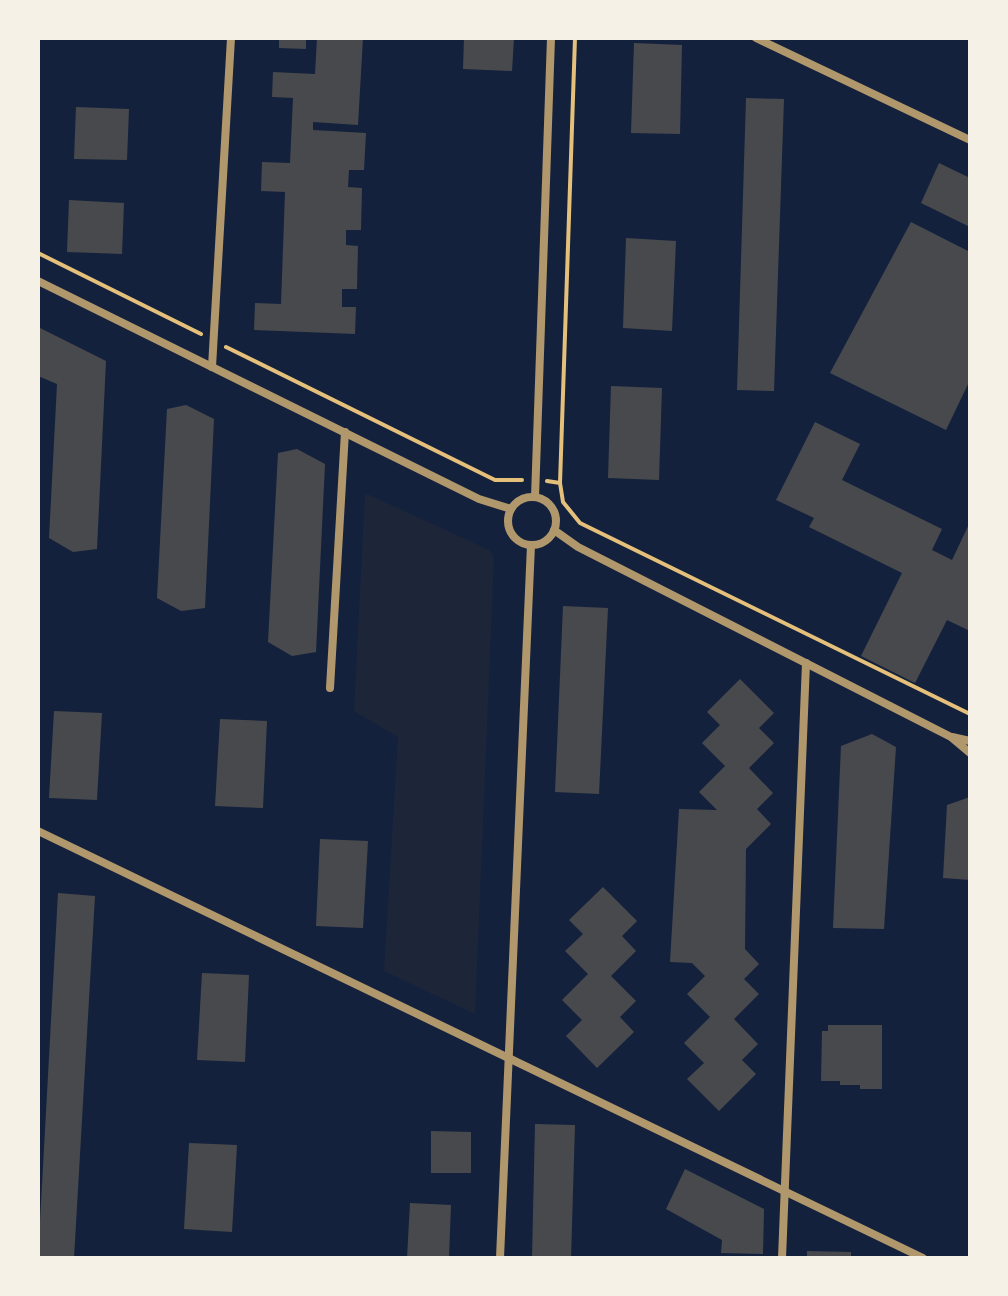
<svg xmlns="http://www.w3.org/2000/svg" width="1008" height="1296" font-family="Quicksand,sans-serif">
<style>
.green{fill:#1d2539}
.building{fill:#48494c}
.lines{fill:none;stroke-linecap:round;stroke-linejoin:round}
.path{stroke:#e5c07b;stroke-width:4}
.minor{stroke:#b1986c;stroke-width:8}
</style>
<rect width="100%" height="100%" fill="#14213d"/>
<polygon class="green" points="365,493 489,550 494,557 475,1014 384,971 398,737 354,711"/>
<g class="building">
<polygon points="279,38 306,38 306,49 279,48"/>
<polygon points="317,38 363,38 358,125 313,122 313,130 366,133 364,170 349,170 348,187 362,188 361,230 346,230 346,245 358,246 357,289 342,289 342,307 356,307 355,334 254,330 255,303 281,304 285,192 261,191 262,162 290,163 293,98 272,97 273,72 315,74"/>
<polygon points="464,38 514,38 512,71 463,69"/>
<polygon points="634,43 682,45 680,134 631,133"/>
<polygon points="746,98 784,99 774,391 737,390"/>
<polygon points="76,107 129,109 127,160 74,159"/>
<polygon points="939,163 970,178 970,227 921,203"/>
<polygon points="69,200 124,203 122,254 67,252"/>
<polygon points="911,222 970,252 970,380 946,430 830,373"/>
<polygon points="626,238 676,241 672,331 623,328"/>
<polygon points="38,327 106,361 97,549 73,552 49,538 57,384 38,376"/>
<polygon points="611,386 662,388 659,480 608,478"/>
<polygon points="186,405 214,419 205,608 181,611 157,598 167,409"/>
<polygon points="815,422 860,444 842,480 942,529 932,550 952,560 970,522 970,631 947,620 915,683 861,656 902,573 809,527 814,518 776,500"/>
<polygon points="297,449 325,464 316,652 292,656 268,642 278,453"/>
<polygon points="563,606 608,608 599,794 555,792"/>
<polygon points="740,679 774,713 759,728 774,743 749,768 773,793 757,809 771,824 746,849 745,949 759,964 744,979 759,994 734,1019 758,1044 742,1060 756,1074 719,1111 687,1079 704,1063 684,1043 710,1017 687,994 705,976 692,963 670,962 679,809 717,810 699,792 725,766 702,743 720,725 707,712"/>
<polygon points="54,711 102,713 97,800 49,798"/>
<polygon points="220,719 267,721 263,808 215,806"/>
<polygon points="872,734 896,747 884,929 833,928 841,746"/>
<polygon points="970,797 970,880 943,878 947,805"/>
<polygon points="320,839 368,841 363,928 316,926"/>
<polygon points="603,887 637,921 622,936 636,951 611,976 636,1001 620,1017 634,1032 597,1068 566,1036 582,1020 562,1000 588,974 565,951 583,934 569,920"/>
<polygon points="58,893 95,896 74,1258 38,1258"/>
<polygon points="202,973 249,975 245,1062 197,1060"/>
<polygon points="828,1025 882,1025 882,1089 860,1089 860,1085 840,1085 840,1081 821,1081 822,1031 828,1031"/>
<polygon points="535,1124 575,1125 571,1258 532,1258"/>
<polygon points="431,1131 471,1132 471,1173 431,1173"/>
<polygon points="189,1143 237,1145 232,1232 184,1229"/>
<polygon points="685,1169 764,1209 763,1254 721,1253 722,1240 666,1209"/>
<polygon points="410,1203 451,1205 449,1258 407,1258"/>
<polygon points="807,1251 851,1252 851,1258 807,1258"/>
</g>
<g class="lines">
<g class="path">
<polyline points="38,253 201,334"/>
<polyline points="226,347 495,480 522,480"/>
<polyline points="547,481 560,483 563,502 580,523 970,714"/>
<polyline points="560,483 575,38"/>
</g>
<g class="minor">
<polyline points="756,38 970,140"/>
<polyline points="38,281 479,499 511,509"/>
<polyline points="212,367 231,38"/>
<polyline points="535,497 551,38"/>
<circle cx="532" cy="521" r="24"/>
<polyline points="554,530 578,547 951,737 970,753"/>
<polyline points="330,688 345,432"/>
<polyline points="952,737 970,741"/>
<polyline points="38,831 923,1258"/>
<polyline points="500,1258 531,545"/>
<polyline points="782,1258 806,663"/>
</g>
</g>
<rect width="1008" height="1296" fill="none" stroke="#f6f1e7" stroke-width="80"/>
</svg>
